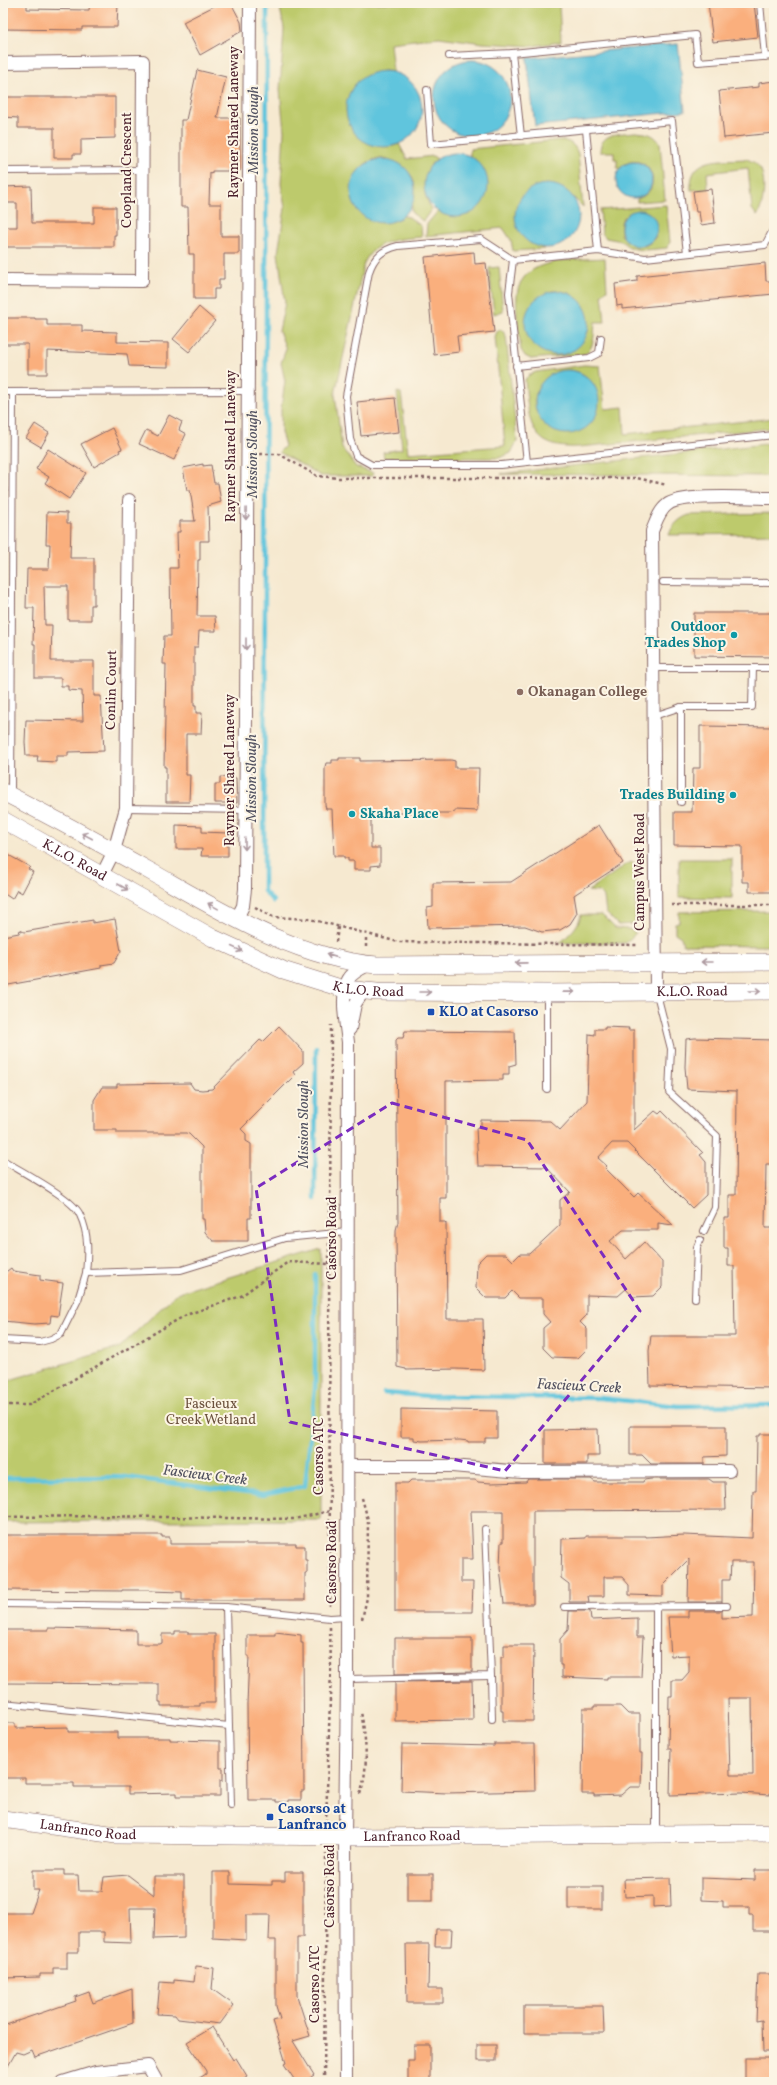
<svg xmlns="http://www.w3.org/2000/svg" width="777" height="2085" font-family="Vollkorn,serif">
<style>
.green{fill:#bdca6c;stroke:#84744c;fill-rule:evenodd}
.water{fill:#60c5dd;stroke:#557284}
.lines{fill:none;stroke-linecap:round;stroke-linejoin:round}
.stream{stroke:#60c5dd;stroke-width:4.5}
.building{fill:#faaf7d;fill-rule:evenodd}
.lane-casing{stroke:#866665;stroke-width:8}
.street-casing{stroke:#866665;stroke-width:14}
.secondary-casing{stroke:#866665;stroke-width:18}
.path{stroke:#866665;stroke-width:2.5;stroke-dasharray:3 3;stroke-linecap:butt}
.lane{stroke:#fff;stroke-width:6}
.street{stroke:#fff;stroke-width:12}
.secondary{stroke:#fff;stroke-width:17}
.oneway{stroke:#ae9aa0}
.marked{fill:none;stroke:#7b2cbf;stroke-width:3;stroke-dasharray:8 5;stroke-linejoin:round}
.culture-dot{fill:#0f9aa8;stroke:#fcf5e5;stroke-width:1.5}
.education-dot{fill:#8d6e63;stroke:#fcf5e5;stroke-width:1.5}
.transit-dot{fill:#1a4fb4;stroke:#fcf5e5;stroke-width:1.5}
.labels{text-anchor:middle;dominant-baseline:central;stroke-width:4;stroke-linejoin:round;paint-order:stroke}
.street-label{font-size:14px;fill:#4a1f2b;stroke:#fcf5e5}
.culture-label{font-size:14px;font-weight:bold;fill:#0d838f;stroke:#fcf5e5;text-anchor:end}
.education-label{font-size:14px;font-weight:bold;fill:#785e54;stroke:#fcf5e5;text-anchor:start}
.transit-label{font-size:14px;font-weight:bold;fill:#164399;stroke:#fcf5e5;text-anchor:start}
.park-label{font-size:14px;fill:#6c523e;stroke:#fcf5e5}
.water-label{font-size:15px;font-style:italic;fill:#515160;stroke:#fcf5e5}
</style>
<rect width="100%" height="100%" fill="#fcf5e5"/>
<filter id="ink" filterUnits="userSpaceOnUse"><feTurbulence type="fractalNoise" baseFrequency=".025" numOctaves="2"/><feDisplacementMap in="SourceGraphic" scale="8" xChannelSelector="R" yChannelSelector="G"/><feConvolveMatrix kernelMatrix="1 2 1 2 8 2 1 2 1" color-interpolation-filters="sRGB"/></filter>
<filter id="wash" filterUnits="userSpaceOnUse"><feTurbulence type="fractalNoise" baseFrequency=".012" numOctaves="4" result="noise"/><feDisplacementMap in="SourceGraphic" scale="16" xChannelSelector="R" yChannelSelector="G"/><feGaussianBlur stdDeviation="0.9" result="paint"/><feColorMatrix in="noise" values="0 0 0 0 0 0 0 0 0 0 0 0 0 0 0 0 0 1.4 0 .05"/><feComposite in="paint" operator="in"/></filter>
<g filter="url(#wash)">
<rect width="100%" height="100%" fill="#f6e9d0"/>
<g class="green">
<path d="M 279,3 L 559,3 L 561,42 L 532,46 L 483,43 L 439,37 L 390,43 L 393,72 L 385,70 L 389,147 L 399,144 L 407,159 L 433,156 L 437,159 L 431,164 L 425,194 L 431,210 L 423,221 L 412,213 C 410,201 419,189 412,177 C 410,173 404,170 400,168 C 396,165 391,160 387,159 C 370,154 352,173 351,189 C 351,197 354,203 357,210 L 396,220 L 403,216 L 409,217 L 421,226 L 422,237 C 398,239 376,239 364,263 L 335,394 L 342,448 L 356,467 L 373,473 L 373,476 L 321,476 L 279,452 L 285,446 L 281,432 L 281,409 L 285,381 L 281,363 L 286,349 L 279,331 L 285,303 L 278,253 L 285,208 L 281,184 L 284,131 L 280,90 L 284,28 Z"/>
<path d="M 635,132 C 647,133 653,133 660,143 L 665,200 L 637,202 L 637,199 C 670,188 644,144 619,169 L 617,168 L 617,159 L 614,159 L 614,152 L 600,152 C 600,132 620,134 635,132 Z"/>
<path d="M 560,140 C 571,141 575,145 578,154 L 583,207 L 569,193 L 529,242 L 545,249 L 513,251 L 511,240 L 503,228 L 426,236 L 427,224 L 438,211 C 453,218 464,217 477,208 L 478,162 L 470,156 L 470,149 Z"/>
<path d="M 746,159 C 752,161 757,163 761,170 C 766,181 764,206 757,216 L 752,209 L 748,168 L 707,173 L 708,189 L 691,190 C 689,155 720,161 746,159 Z"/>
<path d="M 666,205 L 670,242 L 667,248 C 653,249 632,254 622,241 L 606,238 L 602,233 L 600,210 ZM 623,217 L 656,236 C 643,254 634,245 621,235 L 621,223 Z"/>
<path d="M 605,258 L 607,290 L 602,294 L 605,322 L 595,322 C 594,333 595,348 585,354 L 531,359 L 525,356 L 521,350 C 519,332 515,312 517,295 C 521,256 576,260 605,258 ZM 551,291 L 561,291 L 571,294 L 589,328 C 581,351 562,359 540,349 Z"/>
<polygon points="499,267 503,311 494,314 489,268"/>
<polygon points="498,330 502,330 506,336 517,441 511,453 499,458 384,458 383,452 402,449 397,392 401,393 408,453 505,446 495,336"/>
<path d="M 584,365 L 600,366 L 605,409 L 623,407 L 625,434 L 774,418 L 774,428 L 579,447 C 528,450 529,420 525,380 L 529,375 L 536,372 ZM 571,370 L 581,373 L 589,379 L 595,417 L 588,425 L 580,431 L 536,411 L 535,401 L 537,390 L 561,371 Z"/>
<polygon points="774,443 774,476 501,474"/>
<path d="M 774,513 L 774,534 L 669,535 C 672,525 680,518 689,515 Z"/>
<polygon points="679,859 732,859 732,898 679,897"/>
<polygon points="630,862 635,864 636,870 635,924 618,925 606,913 604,897 599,892 588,891"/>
<polygon points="774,911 774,946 683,945 681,937 675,933 675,923 679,922 679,912"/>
<path d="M 581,915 L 602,915 L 615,928 L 629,929 L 636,933 L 626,943 L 560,943 C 569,934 578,928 581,915 Z"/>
<polygon points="321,1249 321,1520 3,1522 3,1382 120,1347 177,1293"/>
</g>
<g class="water">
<polygon points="678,44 685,111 535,126 527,58"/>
<circle cx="472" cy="98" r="38"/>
<circle cx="384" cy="109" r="38"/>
<circle cx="456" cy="185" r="32"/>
<circle cx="383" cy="191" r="32"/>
<circle cx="634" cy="180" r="18"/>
<circle cx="547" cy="216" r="32"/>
<circle cx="639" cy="228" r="18"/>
<circle cx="557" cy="323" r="32"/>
<circle cx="567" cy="402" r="32"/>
</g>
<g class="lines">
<g class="stream">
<polyline points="267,3 264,872 264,891 273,901"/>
<polyline points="315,1199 316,1048"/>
<polyline points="384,1393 428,1396 600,1398 678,1406 774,1405"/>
<polyline points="3,1478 125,1477 263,1495 305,1486 315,1388 315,1274"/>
</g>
</g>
<g id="blocks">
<g class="building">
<polygon points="90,3 118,3 117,27 82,27 82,30 3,29 3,4 27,4 27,9 89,10"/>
<polygon points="220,3 231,3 241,22 242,31 200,55 183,22"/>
<polygon points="708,3 754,3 758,37 713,42"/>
<polygon points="197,70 226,77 217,118 240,118 240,171 212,171 212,174 210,173 209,204 221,204 221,236 239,236 239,254 224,254 224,279 219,279 219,289 214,289 214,299 194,299 194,254 189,254 188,207 181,207 181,120 186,120"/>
<polygon points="774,81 774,133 724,138 719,91 759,87 759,83"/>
<polygon points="3,97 115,97 115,138 81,139 81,154 73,154 73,158 54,158 54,128 18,128 18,118 3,117"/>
<polygon points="31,186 32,223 94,223 94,207 116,207 116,235 114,235 114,247 3,247 3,227 17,227 17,203 3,203 3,187"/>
<polygon points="711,189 715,223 701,225 699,212 696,212 693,191"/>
<polygon points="474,252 475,264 486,263 494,332 457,336 459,352 434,355 425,257"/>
<polygon points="765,263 766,281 774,281 774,294 622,309 622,305 617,306 615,284 637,281 637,276"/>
<polygon points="199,307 215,321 189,352 173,339"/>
<polygon points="3,318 35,318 35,319 47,319 47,325 82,325 82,331 117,332 117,342 168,343 168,367 129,366 127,354 47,351 47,374 28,374 28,344 3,344"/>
<polygon points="395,398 399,432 361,436 357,402"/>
<polygon points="169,415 182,422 179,430 186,434 174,460 139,444 146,430 158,436"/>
<polygon points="35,424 49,433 41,447 26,438"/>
<polygon points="112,428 122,449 119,450 120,452 94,467 81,444"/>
<polygon points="48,449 86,473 69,499 45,483 49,477 36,469"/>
<polygon points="203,464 203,466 211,465 214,483 218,483 221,502 208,506 209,541 200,541 200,560 198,560 197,616 215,616 216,631 199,631 198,647 194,647 194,706 196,706 196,713 202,713 201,734 186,734 186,775 190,775 189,802 166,802 166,767 164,767 166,664 163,664 164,636 171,636 170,568 178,568 177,532 180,532 180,521 195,521 190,490 187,490 183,468"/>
<polygon points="47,512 67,513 67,523 71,523 70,558 94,558 94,605 91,605 91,620 68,620 68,586 44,586 45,625 52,625 51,661 94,661 94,696 101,696 104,751 68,752 68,756 56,756 56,762 37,761 38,756 26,756 25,742 26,720 83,721 82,691 68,690 68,686 61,686 61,678 35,678 35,644 33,644 34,608 26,608 27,569 49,569 50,544 46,544"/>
<polygon points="694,613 774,613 774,657 694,656"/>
<polygon points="700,726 774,727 774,892 749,892 749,882 742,882 742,846 674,845 674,812 692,812 693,768 700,768"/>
<polygon points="339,758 360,758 360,761 451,760 455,761 455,768 479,768 478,807 477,807 477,811 455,810 455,812 450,813 371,813 371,848 380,848 380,865 371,866 371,870 354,870 354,861 348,861 348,858 344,858 344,856 334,856 332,809 326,809 325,805 325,767 326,763 332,763 332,760 339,760"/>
<polygon points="220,777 236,778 237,803 215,803 215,784 220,784"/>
<polygon points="176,825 202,826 202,832 228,833 228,856 201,856 202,849 176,849"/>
<polygon points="599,825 623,863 574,895 577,913 570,924 560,930 542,932 525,926 428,928 427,908 433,907 433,883 511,882"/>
<polygon points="3,852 30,867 28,869 33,872 22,893 17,890 12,899 3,893"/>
<polygon points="115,919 121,951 114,963 101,965 101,968 3,986 3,936 19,933 20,930 24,932 93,920 93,923"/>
<polygon points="279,1026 303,1051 303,1063 293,1072 295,1075 241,1129 246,1134 246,1141 251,1144 251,1218 248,1218 248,1241 213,1241 205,1232 204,1219 202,1219 202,1147 189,1134 186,1133 117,1133 117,1130 94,1130 94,1100 102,1087 117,1087 117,1084 190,1083 194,1089 202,1090 212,1089 260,1040 263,1042"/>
<polygon points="605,1027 629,1028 628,1030 634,1030 634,1130 655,1111 659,1114 662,1111 703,1153 700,1155 706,1162 706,1195 692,1208 627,1143 612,1143 598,1158 607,1166 605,1168 634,1197 638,1193 673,1225 658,1223 658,1230 623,1230 610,1241 626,1259 644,1242 662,1262 662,1287 653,1296 633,1297 626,1289 618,1296 587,1295 587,1315 580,1322 587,1329 587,1349 578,1358 552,1357 543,1348 543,1328 550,1322 543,1314 543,1298 519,1298 512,1291 505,1298 486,1298 476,1288 477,1263 486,1254 506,1254 513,1261 520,1254 529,1254 560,1225 560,1200 570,1192 546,1167 478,1166 476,1128 481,1128 481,1120 550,1121 560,1130 587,1101 589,1034 595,1035 595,1029 605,1029"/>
<polygon points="405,1031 515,1032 516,1064 509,1066 509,1074 503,1074 503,1080 446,1081 446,1198 440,1198 440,1222 445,1222 446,1223 447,1319 483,1319 484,1370 456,1369 406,1370 406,1369 397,1367 396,1230 398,1222 396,1040 398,1038 403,1038"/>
<polygon points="695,1038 774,1040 774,1164 766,1164 765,1228 772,1228 774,1388 650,1386 649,1351 651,1336 735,1336 734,1266 728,1266 728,1248 724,1248 724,1218 729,1218 729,1195 736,1195 737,1091 687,1089 685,1067 686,1039"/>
<polygon points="11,1268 13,1271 40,1275 40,1280 63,1283 58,1316 51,1315 50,1323 34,1324 3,1321 3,1274"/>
<polygon points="401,1409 497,1411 497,1438 485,1438 485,1442 468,1442 468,1441 460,1440 422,1441 414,1440 414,1437 401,1437"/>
<polygon points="630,1426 726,1426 726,1456 704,1457 704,1464 651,1464 642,1455 630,1455"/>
<polygon points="598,1429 599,1456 587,1456 587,1464 545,1464 545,1430"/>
<path d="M 760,1434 L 773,1434 L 774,1436 L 774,1793 L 770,1793 L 770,1795 L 741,1793 L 670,1795 L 671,1749 L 668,1749 L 669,1696 L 672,1696 L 672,1680 L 682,1680 L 689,1672 L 689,1655 L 671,1656 L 668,1617 L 688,1617 L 688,1611 L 722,1611 L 722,1618 L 753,1617 L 754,1562 L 731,1562 L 730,1580 L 722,1580 L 722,1602 L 688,1602 L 689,1559 L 663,1585 L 663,1596 L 629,1595 L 629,1585 L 622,1577 L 604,1577 L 604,1596 L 588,1596 L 589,1602 L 569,1602 L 569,1584 L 561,1578 L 562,1539 L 586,1538 L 586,1536 L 646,1536 L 646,1537 L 684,1535 L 752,1538 L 753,1491 L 756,1491 L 757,1436 L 760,1436 ZM 728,1698 L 752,1698 L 753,1775 L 730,1775 Z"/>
<polygon points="528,1479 591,1479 595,1482 643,1482 644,1480 651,1479 709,1479 713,1482 725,1482 726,1510 533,1511 533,1604 504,1604 500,1568 501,1542 503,1542 503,1511 471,1511 473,1559 461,1559 461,1582 473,1582 472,1612 395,1612 395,1483 408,1483 411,1480 475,1480 478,1482 491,1483 526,1482"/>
<polygon points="3,1535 162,1535 162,1537 170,1537 170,1544 296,1544 296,1546 305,1546 305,1560 307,1560 307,1573 305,1573 305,1600 182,1600 182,1592 149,1591 149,1590 122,1590 122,1591 3,1590"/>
<polygon points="569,1611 590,1611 591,1620 637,1618 637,1637 643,1637 641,1677 607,1677 607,1679 562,1677 562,1665 560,1665 560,1639 568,1630"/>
<polygon points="48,1628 136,1630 136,1644 160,1644 162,1643 162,1634 175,1634 175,1631 188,1631 188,1634 215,1634 215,1703 200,1703 200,1706 161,1706 161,1702 159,1702 159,1684 3,1683 3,1630 48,1630"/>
<polygon points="275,1632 301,1635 301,1643 303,1643 304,1791 301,1791 301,1800 288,1800 288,1802 276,1802 276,1800 248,1800 247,1704 249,1656 247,1656 247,1635 275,1635"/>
<polygon points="395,1638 472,1638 472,1672 395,1674"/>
<polygon points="504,1645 534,1645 533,1721 503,1721 503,1711 501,1711 501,1657 504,1657"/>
<polygon points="472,1681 473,1720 395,1721 395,1682"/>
<polygon points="594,1706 620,1706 628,1714 640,1714 640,1753 642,1753 641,1787 630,1787 621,1795 594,1796 594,1794 582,1794 583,1708 594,1708"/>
<polygon points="3,1723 15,1723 15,1728 68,1727 68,1732 117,1732 117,1738 170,1738 170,1740 220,1741 220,1768 223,1768 223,1780 220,1780 220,1796 177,1796 177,1793 128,1794 128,1787 74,1787 74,1783 25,1783 25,1778 3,1778"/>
<polygon points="402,1744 494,1746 494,1744 534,1744 535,1791 447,1793 401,1791"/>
<polygon points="33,1870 64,1870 64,1875 78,1875 79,1891 102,1891 104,1877 128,1875 154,1895 154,1876 184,1876 184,1938 154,1939 155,1908 130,1908 131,1943 104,1942 104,1932 79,1932 79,1952 67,1952 67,1968 53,1968 53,1974 40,1974 40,1977 3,1978 3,1913 31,1913 39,1890 33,1890"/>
<polygon points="755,1870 774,1870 774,1931 753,1931 753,1915 749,1915 749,1907 723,1907 723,1901 701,1900 701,1878 755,1880"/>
<polygon points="213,1872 230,1872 230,1884 265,1885 272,1885 272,1881 285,1881 285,1872 303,1872 303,1937 297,1937 297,1996 310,2036 293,2041 314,2075 304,2082 296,2082 284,2064 286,2063 273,2021 280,2019 276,2006 276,1940 269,1940 270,1915 246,1915 246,1940 213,1938"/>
<rect x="407" y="1874" width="26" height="27"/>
<polygon points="670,1878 671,1906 653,1907 653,1896 625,1897 624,1879"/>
<rect x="568" y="1887" width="34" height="22"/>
<polygon points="436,1929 452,1929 451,1946 435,1946"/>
<polygon points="406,1944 429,1944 428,1989 443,1989 443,2003 407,2003"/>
<polygon points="196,1966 214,1968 212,1989 234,2005 220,2024 178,2019 175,2015 157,2014 160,1982 174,1983 174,1980 194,1982"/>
<polygon points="758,1974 774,1974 774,2052 763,2052 762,2020 756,2021"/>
<polygon points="132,1989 133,2023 35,2057 32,2050 23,2054 16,2052 3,2075 3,2026 76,2001 75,1997 89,1992 93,2003"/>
<polygon points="524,2006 603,2006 604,2033 524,2033"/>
<polygon points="212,2027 233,2060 236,2058 247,2076 238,2082 193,2082 206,2074 206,2071 187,2042"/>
<polygon points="414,2045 430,2045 430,2082 408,2082 408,2060 414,2060"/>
<rect x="477" y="2045" width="19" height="16"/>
<rect x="745" y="2058" width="28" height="24"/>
</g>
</g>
</g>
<g filter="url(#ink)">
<use href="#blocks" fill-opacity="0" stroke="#866665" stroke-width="1"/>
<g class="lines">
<defs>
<g id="lane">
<polyline points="760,3 765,57"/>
<polyline points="512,53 521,136"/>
<polyline points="449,56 512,53 695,35 698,62 774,56"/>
<polyline points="427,90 431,144 672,121 687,253"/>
<polyline points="586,130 598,251"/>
<polyline points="3,171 142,170"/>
<path d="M 774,228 L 765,245 L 645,258 L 598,251 L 513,260 L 481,239 L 398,246 C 382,250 374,257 369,272 L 346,396 L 350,439 L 356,456 L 372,465 L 501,465 L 774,435"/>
<polyline points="513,260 509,293 527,462"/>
<polyline points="516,366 589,358 599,353 601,338"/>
<polyline points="3,392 246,391"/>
<polyline points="663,582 774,583"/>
<polyline points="653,668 774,668"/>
<polyline points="681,707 681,802"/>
<polyline points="654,716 681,707 752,707 753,668"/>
<polyline points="11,794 13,392"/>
<polyline points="126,808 245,810"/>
<polyline points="657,994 671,1049 669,1092 717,1136 715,1208 704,1231"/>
<polyline points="547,995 547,1089"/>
<path d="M 3,1160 C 20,1171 73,1198 80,1215 C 89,1234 88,1253 86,1273 L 181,1270 L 285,1238 L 347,1232"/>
<polyline points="695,1298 697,1247 700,1240"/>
<polyline points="3,1340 40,1342 51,1339 61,1334 78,1300 86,1273"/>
<polyline points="3,1604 226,1607"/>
<polyline points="656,1606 656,1833"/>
<polyline points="564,1607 727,1606"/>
<polyline points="491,1676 492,1719"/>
<polyline points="347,1679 491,1676 485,1529"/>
<polyline points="3,1703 229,1726 226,1607 330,1618 347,1617"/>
<polyline points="229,1726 231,1805"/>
</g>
<g id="street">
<polyline points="3,63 143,61 142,281 3,280"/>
<polyline points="102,875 114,851 126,808 129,500"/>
<polyline points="236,920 243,906 245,889 250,3"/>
<path d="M 656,991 L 652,531 C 656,522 659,511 667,505 C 680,493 754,498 774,498"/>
<polyline points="350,1029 355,1004 363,992"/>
<polyline points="348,1466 452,1466 522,1472 729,1471"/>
<polyline points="63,2082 96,2072 148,2066 157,2082"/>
<path d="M 346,2082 L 345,1837 L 347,1679 L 348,1042 C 346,1026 340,994 348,980 C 352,972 362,968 370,964"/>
</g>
<g id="secondary">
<path d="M 3,792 C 54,818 105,846 155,874 C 222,912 298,959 377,965 L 774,962"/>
<path id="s1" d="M 3,820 L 213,938 L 283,970 L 344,989 L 377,992 L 547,993 L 774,991"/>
<path id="s2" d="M 3,1819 L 116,1835 L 359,1837 L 774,1833"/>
</g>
</defs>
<use href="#lane" class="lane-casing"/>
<use href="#street" class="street-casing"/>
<use href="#secondary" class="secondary-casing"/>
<g class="path">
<polyline points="260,454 279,454 317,476 339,478 637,478 667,485"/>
<polyline points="671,905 774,905"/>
<polyline points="255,907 273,917 310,919 398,942 638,945"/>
<polyline points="336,942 338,927"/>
<polyline points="366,947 366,935"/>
<polyline points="330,1224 331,1025"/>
<polyline points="329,1243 330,1608"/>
<polyline points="3,1405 29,1405 186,1315 241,1296 288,1262 330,1264"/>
<polyline points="362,1498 368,1520 367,1598 362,1619"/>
<polyline points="3,1517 96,1516 294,1519 330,1511"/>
<path d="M 360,1794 C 369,1768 366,1739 361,1712"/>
<polyline points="326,1822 331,1668 330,1627"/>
<polyline points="324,2082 326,1853"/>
</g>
<use href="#lane" class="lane"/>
<use href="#street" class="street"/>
<use href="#secondary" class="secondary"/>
</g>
<defs><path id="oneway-shaft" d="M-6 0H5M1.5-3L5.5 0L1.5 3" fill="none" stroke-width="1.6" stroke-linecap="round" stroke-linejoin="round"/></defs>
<g class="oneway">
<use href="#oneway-shaft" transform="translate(246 514) rotate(91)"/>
<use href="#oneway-shaft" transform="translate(246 644) rotate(90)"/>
<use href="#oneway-shaft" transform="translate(87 836) rotate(-152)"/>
<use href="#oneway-shaft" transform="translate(245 844) rotate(90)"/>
<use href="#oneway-shaft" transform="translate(123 887) rotate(30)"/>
<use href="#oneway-shaft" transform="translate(213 906) rotate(-151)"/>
<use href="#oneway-shaft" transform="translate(237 949) rotate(25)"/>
<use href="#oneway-shaft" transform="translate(332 956) rotate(-164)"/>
<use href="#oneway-shaft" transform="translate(707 962) rotate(180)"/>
<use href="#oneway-shaft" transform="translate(521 963) rotate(179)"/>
<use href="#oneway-shaft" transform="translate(755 991)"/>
<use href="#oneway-shaft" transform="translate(425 992)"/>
<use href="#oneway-shaft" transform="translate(569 992) rotate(-1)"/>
</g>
</g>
<path class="marked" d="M 392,1103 L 527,1140 L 640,1311 L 505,1471 L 290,1422 L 256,1188 Z"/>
<g class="culture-dot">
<circle cx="734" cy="635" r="4"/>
<circle cx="733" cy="795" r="4"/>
<circle cx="352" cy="814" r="4"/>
</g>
<circle class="education-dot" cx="520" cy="692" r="4"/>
<g class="transit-dot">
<rect x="427" y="1008" width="8" height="8" rx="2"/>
<rect x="266" y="1813" width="8" height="8" rx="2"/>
</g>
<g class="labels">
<g class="street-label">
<text transform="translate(234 122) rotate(-90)">Raymer Shared Laneway</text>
<text transform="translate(127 170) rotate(-90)">Coopland Crescent</text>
<text transform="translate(231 446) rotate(-90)">Raymer Shared Laneway</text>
<text transform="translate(112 690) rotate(-89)">Conlin Court</text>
<text transform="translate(230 770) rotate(-90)">Raymer Shared Laneway</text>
<text stroke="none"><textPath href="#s1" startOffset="82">K.L.O. Road</textPath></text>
<text transform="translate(640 872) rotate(-90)">Campus West Road</text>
<text stroke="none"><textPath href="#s1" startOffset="406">K.L.O. Road</textPath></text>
<text stroke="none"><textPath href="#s1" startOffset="730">K.L.O. Road</textPath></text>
<text transform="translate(332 1238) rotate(-90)">Casorso Road</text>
<text transform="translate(319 1456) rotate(-90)">Casorso ATC</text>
<text transform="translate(332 1562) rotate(-90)">Casorso Road</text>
<text stroke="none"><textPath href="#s2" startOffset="86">Lanfranco Road</textPath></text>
<text stroke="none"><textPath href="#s2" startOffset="410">Lanfranco Road</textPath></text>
<text transform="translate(330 1886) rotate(-90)">Casorso Road</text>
<text transform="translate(315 1984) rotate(-90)">Casorso ATC</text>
</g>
<g class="culture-label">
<text x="726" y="627">Outdoor<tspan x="726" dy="16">Trades Shop</tspan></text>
<text x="725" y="795">Trades Building</text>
<text x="360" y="814" text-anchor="start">Skaha Place</text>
</g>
<g class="education-label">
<text x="528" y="692">Okanagan College</text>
</g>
<g class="transit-label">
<text x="439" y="1012">KLO at Casorso</text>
<text x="278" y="1809">Casorso at<tspan x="278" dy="16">Lanfranco</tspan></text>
</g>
<g class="park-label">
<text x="211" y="1404">Fascieux<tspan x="211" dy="16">Creek Wetland</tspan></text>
</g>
<g class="water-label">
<text transform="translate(254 130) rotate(-90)">Mission Slough</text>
<text transform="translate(253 454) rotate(-90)">Mission Slough</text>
<text transform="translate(252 778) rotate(-90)">Mission Slough</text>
<text transform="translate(304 1124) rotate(-90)">Mission Slough</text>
<text transform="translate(579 1387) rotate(3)">Fascieux Creek</text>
<text transform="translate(205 1476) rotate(7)">Fascieux Creek</text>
</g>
</g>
<rect width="777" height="2085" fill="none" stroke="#fcf5e5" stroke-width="16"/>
</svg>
